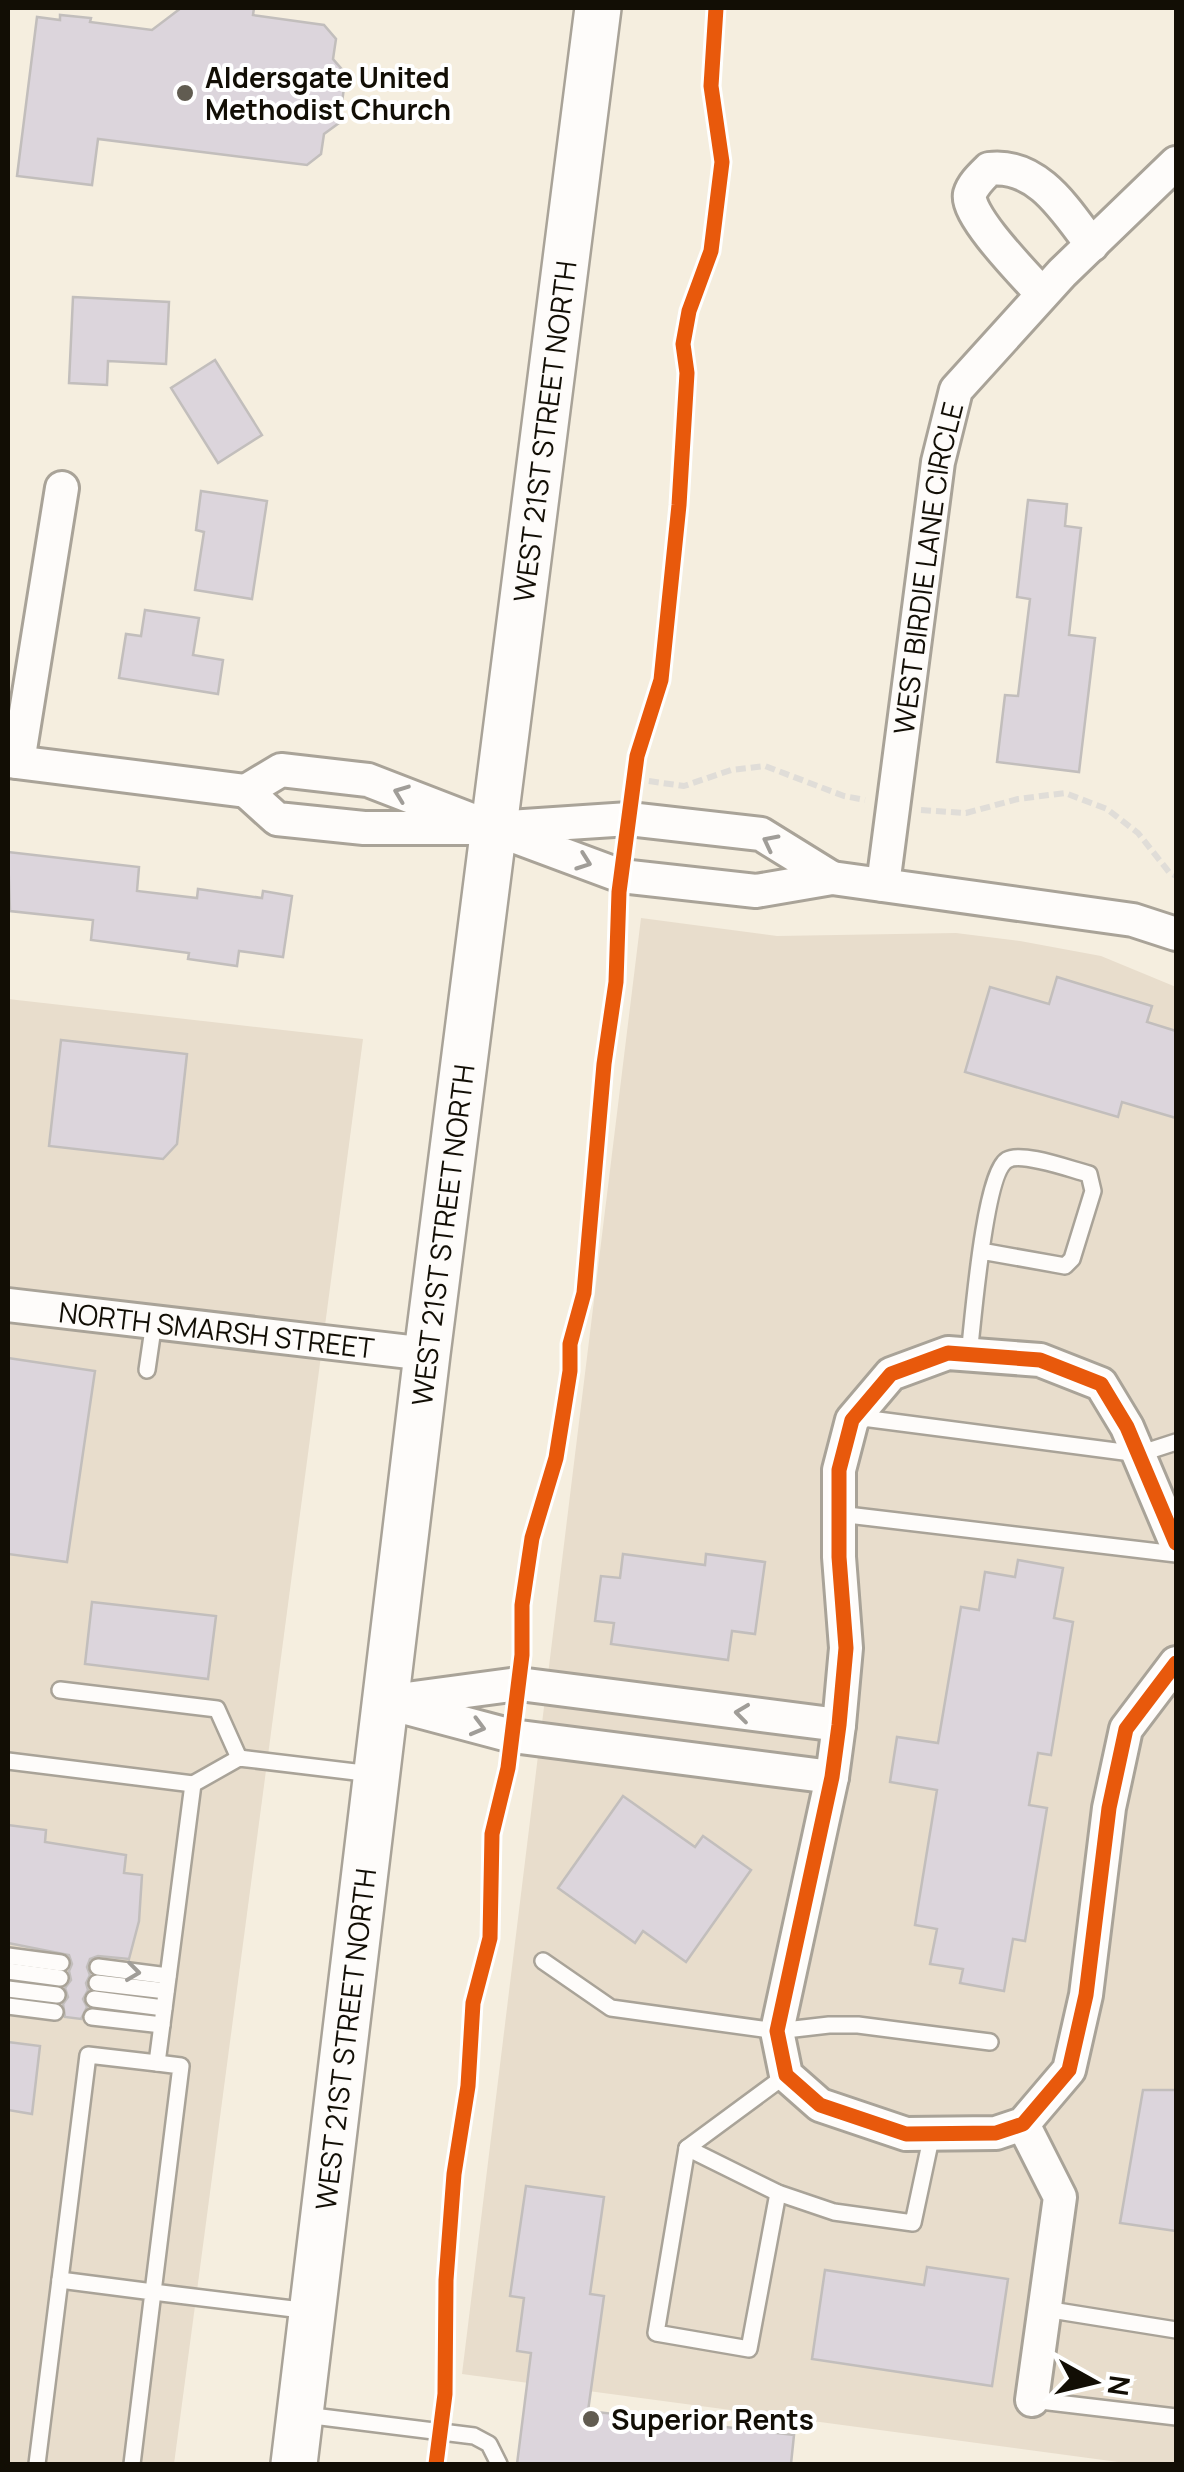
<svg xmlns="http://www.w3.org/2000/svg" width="1184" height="2472" font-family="Manrope,sans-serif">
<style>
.commercial{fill:#e8ddcc}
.building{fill:#dcd5dc;stroke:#c2bebc;stroke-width:2.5}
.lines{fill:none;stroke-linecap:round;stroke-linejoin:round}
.service-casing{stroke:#a9a398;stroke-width:20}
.minor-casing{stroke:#a9a398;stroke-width:38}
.secondary-casing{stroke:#a9a398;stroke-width:50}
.path{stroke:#e0ddd8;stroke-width:6;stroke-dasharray:10 5;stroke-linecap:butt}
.service{stroke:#fefcfa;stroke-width:15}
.minor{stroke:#fefcfa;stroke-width:32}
.secondary{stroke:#fefcfa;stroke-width:45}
.cycleway-casing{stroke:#fff;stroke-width:21}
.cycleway{stroke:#e8590c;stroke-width:15}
.oneway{stroke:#a09d98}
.poi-dot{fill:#615c51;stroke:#fff;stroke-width:4}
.labels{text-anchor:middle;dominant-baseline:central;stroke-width:8;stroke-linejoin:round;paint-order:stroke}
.poi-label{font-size:28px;font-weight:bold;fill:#120e05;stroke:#fff;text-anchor:start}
.street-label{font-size:28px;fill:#120e05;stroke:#fff}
</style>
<rect width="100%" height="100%" fill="#f5eedf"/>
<g class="commercial">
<polygon points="641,918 777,936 956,933 1020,941 1101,956 1176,987 1176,2464 1133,2464 462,2374"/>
<polygon points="8,999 363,1039 174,2464 8,2464"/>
</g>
<g class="building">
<polygon points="181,8 254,8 253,15 324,25 336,39 333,59 346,74 339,123 324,134 321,154 307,165 98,139 92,185 17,176 37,17 60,20 60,15 91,18 90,22 152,30"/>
<polygon points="73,297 169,302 166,364 108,361 107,385 69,383"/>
<polygon points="215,360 262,435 218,463 171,388"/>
<polygon points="201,491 267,501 252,599 195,590 204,532 196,530"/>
<polygon points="1028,500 1067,504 1065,526 1081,528 1069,635 1095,638 1079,772 997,762 1005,695 1018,696 1030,599 1017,597"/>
<polygon points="145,610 199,618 193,655 223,660 218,694 119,678 126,634 141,636"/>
<polygon points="8,852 139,867 137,891 197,898 198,889 262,898 263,891 292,896 283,957 239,951 237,966 188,959 189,953 91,940 93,920 10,911"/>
<polygon points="1057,977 1152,1006 1147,1022 1176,1031 1176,1118 1122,1102 1118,1117 965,1072 990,987 1049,1004"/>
<polygon points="61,1040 187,1054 177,1144 163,1159 49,1146"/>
<polygon points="8,1358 95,1371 67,1562 8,1554"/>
<polygon points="623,1554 705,1565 706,1554 765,1562 755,1634 732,1631 728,1660 611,1644 614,1623 595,1621 601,1576 620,1578"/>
<polygon points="1018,1560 1063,1568 1054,1618 1073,1622 1051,1755 1038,1753 1029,1805 1047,1808 1025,1941 1013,1939 1004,1991 960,1983 963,1969 930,1964 937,1929 915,1925 937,1790 890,1782 897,1737 938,1743 961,1607 979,1610 985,1572 1015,1577"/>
<polygon points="92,1602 216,1616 208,1679 85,1664"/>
<polygon points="623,1796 695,1847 703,1836 751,1870 686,1962 643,1931 635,1943 558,1888"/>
<polygon points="8,1825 46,1830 45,1842 126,1855 124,1873 142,1875 139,1921 129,1959 98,1956 90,1959 87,1967 90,1975 86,1983 88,1990 83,1999 87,2007 81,2019 65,2017 63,2004 68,1997 65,1988 71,1980 69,1971 72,1964 69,1955 8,1943"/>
<polygon points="8,2042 40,2046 32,2114 8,2110"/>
<polygon points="1143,2090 1176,2090 1176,2231 1120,2223"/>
<polygon points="526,2186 604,2197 590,2294 604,2296 588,2411 794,2435 791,2464 517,2464 531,2353 517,2351 524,2298 510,2296"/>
<polygon points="927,2267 1008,2279 992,2386 812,2359 825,2270 924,2285"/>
</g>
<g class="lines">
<defs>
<g id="service">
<path d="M 969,1355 C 973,1322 984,1174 1007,1160 C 1022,1151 1072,1170 1089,1174 L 1093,1191 L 1072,1259 L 1065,1266 L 981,1251"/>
<polyline points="147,1370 154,1322"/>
<polyline points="855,1417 1139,1454 1176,1442"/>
<polyline points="839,1514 1176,1554"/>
<polyline points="60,1690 217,1709 239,1758"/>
<polyline points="8,1761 193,1784"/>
<polyline points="8,1956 61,1963"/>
<polyline points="543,1961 611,2008 777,2031 829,2025 858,2025 990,2042"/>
<polyline points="98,1967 168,1976"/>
<polyline points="8,1971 60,1978"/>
<polyline points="97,1983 166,1991"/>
<polyline points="8,1989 57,1995"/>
<polyline points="94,1999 164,2008"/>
<polyline points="8,2006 55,2012"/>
<polyline points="92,2017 162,2025"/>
<polyline points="786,2075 687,2148 778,2193 834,2212 913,2223 932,2134"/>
<polyline points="687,2148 656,2333 749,2349 778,2193"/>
<polyline points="60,2280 153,2292 132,2464"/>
<polyline points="1045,2309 1176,2330"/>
<polyline points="310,2311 153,2292 181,2066 157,2063 193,1784 239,1758 372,1774"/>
<polyline points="1032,2400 1176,2417"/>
<polyline points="305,2415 474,2436 489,2444 499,2464"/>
<polyline points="37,2464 88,2055 157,2063"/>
</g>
<g id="minor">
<path d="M 1042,294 C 1027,277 965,215 970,194 C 973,184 982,176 989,169 C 1038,163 1066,211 1092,245"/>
<polyline points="8,761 246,791"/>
<polyline points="18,762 62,488"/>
<polyline points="492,828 368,780 281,770 246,791 277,819 364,828 492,828 629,819 761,834 832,878 756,891 621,876 492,828"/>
<polyline points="832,878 1133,920 1176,934"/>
<path id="s1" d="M 883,885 L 938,462 L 956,390 L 1062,273 L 1176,163"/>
<path id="s2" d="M 8,1305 L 427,1354"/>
<polyline points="1176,1543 1127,1427 1101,1384 1040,1360 948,1353 891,1374 852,1420 839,1470 839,1557 846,1648 839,1725 832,1777 777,2031 786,2075 820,2105 906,2134 996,2133 1023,2124 1069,2070 1086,1995 1109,1808 1126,1729 1176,1663"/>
<polyline points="384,1702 519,1684 839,1725"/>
<polyline points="403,1707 512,1736 832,1777"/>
<polyline points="1023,2124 1060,2197 1032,2400"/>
</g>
<g id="secondary">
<path id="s3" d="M 294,2464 L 427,1354 L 598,8"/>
</g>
</defs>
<use href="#service" class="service-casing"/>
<use href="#minor" class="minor-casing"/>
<use href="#secondary" class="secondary-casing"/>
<g class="path">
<polyline points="634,779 684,786 731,770 765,766 844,796 865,800"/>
<polyline points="921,810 966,813 1018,799 1065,793 1107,809 1138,833 1169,872 1176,876"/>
</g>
<use href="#service" class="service"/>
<use href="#minor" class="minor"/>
<use href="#secondary" class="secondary"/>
<defs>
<g id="cycleway">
<polyline points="1176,1543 1127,1427 1101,1384 1040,1360 948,1353 891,1374 852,1420 839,1470 839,1557 846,1648 839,1725 832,1777 777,2031 786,2075 820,2105 906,2134 996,2133 1023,2124 1069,2070 1086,1995 1109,1808 1126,1729 1176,1663"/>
<polyline points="436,2464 445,2394 446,2280 454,2174 468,2086 473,2003 490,1938 492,1834 508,1768 522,1655 522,1605 532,1538 556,1458 570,1371 570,1344 584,1293 604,1064 616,982 619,892 637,756 661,680 679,505 687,373 683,344 689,311 711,251 722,162 711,86 716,8"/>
</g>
</defs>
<use href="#cycleway" class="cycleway-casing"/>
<use href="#cycleway" class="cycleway"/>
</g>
<defs><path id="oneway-chevron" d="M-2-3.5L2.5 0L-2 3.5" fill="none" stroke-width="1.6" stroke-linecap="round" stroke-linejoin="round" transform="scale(2.5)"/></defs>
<g class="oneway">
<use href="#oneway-chevron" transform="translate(401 793) rotate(-159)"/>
<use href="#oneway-chevron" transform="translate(770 842) rotate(-153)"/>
<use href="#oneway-chevron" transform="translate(584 862) rotate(20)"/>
<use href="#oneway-chevron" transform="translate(742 1713) rotate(-173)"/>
<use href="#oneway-chevron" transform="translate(478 1727) rotate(15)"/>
<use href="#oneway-chevron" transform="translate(133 1972) rotate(7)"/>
</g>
<g class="poi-dot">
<circle cx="185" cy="93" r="10"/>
<circle cx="591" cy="2419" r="10"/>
</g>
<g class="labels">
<g class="poi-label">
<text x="205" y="77">Aldersgate United<tspan x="205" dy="32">Methodist Church</tspan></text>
<text x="611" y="2419">Superior Rents</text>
</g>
<g class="street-label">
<text stroke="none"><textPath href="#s3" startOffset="2048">WEST 21ST STREET NORTH</textPath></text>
<text stroke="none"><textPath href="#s1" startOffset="320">WEST BIRDIE LANE CIRCLE</textPath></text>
<text stroke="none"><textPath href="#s3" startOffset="1238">WEST 21ST STREET NORTH</textPath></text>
<text stroke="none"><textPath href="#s2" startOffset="210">NORTH SMARSH STREET</textPath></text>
<text stroke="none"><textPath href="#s3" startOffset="428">WEST 21ST STREET NORTH</textPath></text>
</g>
</g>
<rect width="1184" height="2472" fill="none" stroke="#120e05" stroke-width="20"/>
<g transform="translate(1094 2382) rotate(98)" stroke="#ffffff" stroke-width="8" paint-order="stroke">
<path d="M0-8L18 38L0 25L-18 38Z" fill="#120e05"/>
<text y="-15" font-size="28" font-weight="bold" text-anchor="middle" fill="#120e05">N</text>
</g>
</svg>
